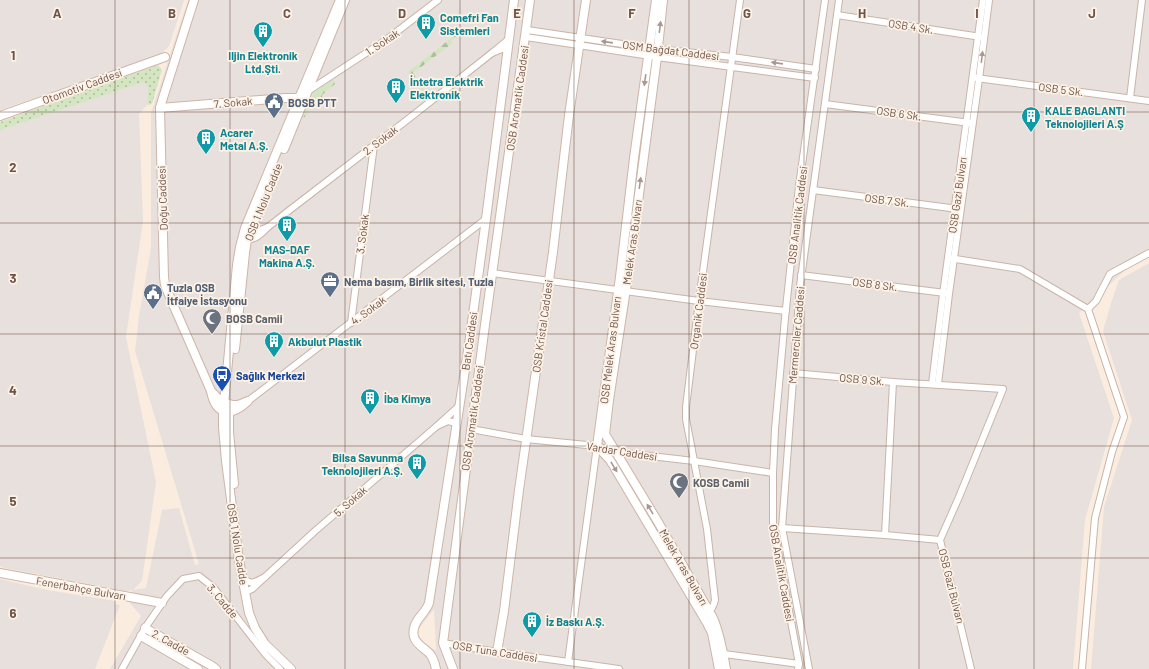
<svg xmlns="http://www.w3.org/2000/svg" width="1149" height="669" font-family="Barlow,sans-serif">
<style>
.industrial{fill:#e8e0dc;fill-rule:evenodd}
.green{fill:url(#green-dots)}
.forest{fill:url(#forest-firs)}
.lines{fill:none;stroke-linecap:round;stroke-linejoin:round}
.street-casing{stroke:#c9b4a9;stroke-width:8}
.secondary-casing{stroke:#ceb5a9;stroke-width:10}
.street{stroke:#fff;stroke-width:6}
.secondary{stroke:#fff;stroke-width:8}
.oneway{fill:#a89892}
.grid{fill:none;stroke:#6e534a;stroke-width:1;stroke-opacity:0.55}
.labels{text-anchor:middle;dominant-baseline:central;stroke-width:3.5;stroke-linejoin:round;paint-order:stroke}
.culture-label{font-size:11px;font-weight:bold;fill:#0d838f;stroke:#fdf2e6;text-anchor:start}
.street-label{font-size:11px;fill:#6e534a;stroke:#fdf2e6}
.service-label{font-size:11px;font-weight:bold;fill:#4e5e75;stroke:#fdf2e6;text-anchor:start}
.worship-label{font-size:11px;font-weight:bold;fill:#5b616d;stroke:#fdf2e6;text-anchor:start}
.transit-label{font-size:11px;font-weight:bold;fill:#164399;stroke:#fdf2e6;text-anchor:start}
.grid-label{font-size:13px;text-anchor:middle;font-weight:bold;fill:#6e534a;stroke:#fdf2e6;stroke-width:3.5;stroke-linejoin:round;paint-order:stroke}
</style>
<defs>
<pattern id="green-dots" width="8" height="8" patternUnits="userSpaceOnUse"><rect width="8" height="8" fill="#d3e5c1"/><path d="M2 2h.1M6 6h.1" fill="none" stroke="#afbc9f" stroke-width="1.8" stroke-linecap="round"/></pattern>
<pattern id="forest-firs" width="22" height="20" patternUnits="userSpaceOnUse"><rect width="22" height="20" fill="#d3e5c1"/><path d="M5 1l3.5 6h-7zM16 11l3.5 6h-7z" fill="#afbc9f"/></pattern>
</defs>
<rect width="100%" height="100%" fill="#faede0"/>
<g class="industrial">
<polygon points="0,0 184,0 169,46 161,54 0,110"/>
<path d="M 188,0 L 1149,0 L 1149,248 L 1079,313 L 1114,418 L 1085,520 L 1073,669 L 110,669 L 141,616 L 130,603 L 132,590 L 127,591 L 4,568 L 0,566 L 0,130 L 143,81 L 148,85 L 147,105 L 139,114 L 143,221 L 126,337 L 156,482 L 142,581 L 133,590 L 146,588 L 162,510 L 179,508 L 195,565 L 199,564 L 135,351 L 139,316 L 151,248 L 151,113 ZM 434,609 L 436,650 L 435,650 L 424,643 L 419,636 L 418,630 Z"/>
<polygon points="1149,263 1149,669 1091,669 1104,507 1132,420 1103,331 1112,300 1119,280"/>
<polygon points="0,579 47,590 115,601 115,604 120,605 95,669 0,669"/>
</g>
<polygon class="green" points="158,65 162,70 152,104 147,105 148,86 143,82 0,130 0,122"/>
<g class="forest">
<polygon points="459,32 460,34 451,41 453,43 413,73 427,93 426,95 408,72"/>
<polygon points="333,80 335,84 322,95 322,100 311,107 305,118 303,118 314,92"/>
</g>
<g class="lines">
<defs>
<g id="street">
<polyline points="837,15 981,37"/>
<polyline points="527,30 649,48 732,57 816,69"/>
<polyline points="526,37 657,57 815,78"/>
<polyline points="508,49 502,49 492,53 510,38"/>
<polyline points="976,78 1149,101"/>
<polyline points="308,91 386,40 438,0"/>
<polyline points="1130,98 1142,0"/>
<polyline points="825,104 970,123"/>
<polyline points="813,190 958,209"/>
<polyline points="268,227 291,209 407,120 492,53"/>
<path d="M 245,238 C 254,242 262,233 268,227 L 258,231 L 251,229"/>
<polyline points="949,258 1020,269 1088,309 1124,417 1112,452 1095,518 1082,669"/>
<polyline points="492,273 699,301 786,311"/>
<polyline points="801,275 945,293"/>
<polyline points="1088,309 1096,301 1110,274 1149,253"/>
<polyline points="351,323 374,145"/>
<polyline points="793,373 893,382 1003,389 959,497 940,540 971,669"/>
<polyline points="932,384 943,294 983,0"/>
<polyline points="938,384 949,294 979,79 989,0"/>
<polyline points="248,401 486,219"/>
<polyline points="456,423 448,421 437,426 458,407"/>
<polyline points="471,429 526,439 597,446 616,452 694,461 773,473"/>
<polyline points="782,528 885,535 940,540"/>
<polyline points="885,535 893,382"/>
<polyline points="265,577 315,531 437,426"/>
<path d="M 245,592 L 252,589 L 265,577 C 258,580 252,586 246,580"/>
<path d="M 707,613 C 712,610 714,605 715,600 L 707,529 L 686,419 L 686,407 L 699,301 L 740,0"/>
<polyline points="443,643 497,652 619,669"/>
<polyline points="719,654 724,654 799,664"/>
<polyline points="568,662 597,446"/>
<polyline points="122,669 145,628 167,596 183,579 199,576 213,587 266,655 280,669"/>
<polyline points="798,669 799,664 773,525 773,473 775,429 785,318 799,186 825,0"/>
<polyline points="809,669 782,528 800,286 839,0"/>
</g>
<g id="secondary">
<polyline points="194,0 162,101 160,108 164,277 165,285 172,302 211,391"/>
<polyline points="656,0 634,158 620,277 597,446 610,460 707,623 712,633 719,669"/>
<path d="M 663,0 L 657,57 L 630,263 L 609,400 L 605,434 L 658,522 L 713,618 C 720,634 723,652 726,669"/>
<polyline points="160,108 285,98 297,98 302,95"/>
<polyline points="0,116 165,57"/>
<polyline points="284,149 345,0"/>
<polyline points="235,349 245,253 247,240 259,209"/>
<path d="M 211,391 C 217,398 227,406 236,405 C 240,405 245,402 248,401 C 232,416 216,417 211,391 Z"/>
<polyline points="229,412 229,432 234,484"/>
<polyline points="0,573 162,603"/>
<polyline points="145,628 212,666 216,669"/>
<polyline points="141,636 198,669"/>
<polyline points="497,652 504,611 519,490 553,252 569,115 586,0"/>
<polyline points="291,669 265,644 255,628 249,613 239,560 226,461 223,427 223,415 237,265 240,247 245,228 340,0"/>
<path d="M 436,669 C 435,664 433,658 430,654 C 421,645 409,641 415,625 C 418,617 426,612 429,603 L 469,344 L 486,219 L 514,0"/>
<polyline points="453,669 443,643 485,325 530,0"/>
</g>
</defs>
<use href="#street" class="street-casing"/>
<use href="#secondary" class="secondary-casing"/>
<use href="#street" class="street"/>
<use href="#secondary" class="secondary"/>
</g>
<defs><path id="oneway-solid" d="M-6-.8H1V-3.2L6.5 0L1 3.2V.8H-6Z"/></defs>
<g class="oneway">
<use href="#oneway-solid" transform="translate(660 27) rotate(-83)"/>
<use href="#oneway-solid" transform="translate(607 42) rotate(-172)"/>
<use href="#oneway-solid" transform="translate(982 57) rotate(-83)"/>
<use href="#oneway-solid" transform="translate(777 63) rotate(-172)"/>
<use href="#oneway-solid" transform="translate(645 80) rotate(98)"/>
<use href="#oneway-solid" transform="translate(640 183) rotate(-82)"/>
<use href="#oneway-solid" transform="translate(614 467) rotate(59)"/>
<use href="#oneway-solid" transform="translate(650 509) rotate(-121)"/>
</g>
<path class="grid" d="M 115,0 L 115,669M 230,0 L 230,669M 345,0 L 345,669M 460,0 L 460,669M 574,0 L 574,669M 689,0 L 689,669M 804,0 L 804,669M 919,0 L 919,669M 1034,0 L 1034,669M 0,112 L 1149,112M 0,223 L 1149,223M 0,334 L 1149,334M 0,446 L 1149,446M 0,558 L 1149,558"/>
<defs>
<symbol id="building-pin" viewBox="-11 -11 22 30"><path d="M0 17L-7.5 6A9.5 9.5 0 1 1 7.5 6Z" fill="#0f9aa8" stroke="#fdf2e6"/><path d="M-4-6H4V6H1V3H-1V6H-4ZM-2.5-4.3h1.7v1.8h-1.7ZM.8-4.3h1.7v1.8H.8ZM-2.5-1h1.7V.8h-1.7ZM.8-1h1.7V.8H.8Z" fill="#fff"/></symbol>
<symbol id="civic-pin" viewBox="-11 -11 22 30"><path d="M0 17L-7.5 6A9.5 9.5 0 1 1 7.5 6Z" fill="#5c6f8a" stroke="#fdf2e6"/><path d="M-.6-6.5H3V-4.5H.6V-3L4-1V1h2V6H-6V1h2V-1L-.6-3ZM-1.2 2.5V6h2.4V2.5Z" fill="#fff"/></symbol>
<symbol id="office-pin" viewBox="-11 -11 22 30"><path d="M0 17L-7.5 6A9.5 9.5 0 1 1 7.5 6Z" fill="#5c6f8a" stroke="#fdf2e6"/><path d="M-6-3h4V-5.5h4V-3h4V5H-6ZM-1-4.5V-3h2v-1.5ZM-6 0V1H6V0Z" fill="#fff"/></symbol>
<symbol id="mosque-pin" viewBox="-11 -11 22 30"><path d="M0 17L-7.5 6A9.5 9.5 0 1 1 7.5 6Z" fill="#6b7280" stroke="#fdf2e6"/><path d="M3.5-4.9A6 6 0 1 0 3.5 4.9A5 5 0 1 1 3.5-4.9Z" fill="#fff"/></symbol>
<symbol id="bus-pin" viewBox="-11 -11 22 30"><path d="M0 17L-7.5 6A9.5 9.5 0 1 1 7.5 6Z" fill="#1a4fb4" stroke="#fdf2e6"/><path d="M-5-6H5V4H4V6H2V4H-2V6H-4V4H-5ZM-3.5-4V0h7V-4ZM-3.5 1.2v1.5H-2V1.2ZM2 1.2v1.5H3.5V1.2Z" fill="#fff"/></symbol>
</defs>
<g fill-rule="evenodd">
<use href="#building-pin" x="415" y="12" width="22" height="30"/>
<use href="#building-pin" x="252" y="20" width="22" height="30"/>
<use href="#building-pin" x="385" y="76" width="22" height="30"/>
<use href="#civic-pin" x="263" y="91" width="22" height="30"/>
<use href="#building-pin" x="1020" y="105" width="22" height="30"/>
<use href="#building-pin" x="195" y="127" width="22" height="30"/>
<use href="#building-pin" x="276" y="214" width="22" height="30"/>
<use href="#office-pin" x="319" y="270" width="22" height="30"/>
<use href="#civic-pin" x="142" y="282" width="22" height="30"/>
<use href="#mosque-pin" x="201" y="307" width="22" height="30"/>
<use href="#building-pin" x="263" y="330" width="22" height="30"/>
<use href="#bus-pin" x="211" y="364" width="22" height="30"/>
<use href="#building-pin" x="359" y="387" width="22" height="30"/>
<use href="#building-pin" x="406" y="452" width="22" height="30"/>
<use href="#mosque-pin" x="668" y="471" width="22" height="30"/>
<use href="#building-pin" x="521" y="610" width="22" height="30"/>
</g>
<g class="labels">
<g class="culture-label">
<text x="440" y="17">Comefri Fan<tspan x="440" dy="13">Sistemleri</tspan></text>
<text x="263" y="55" text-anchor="middle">Iljin Elektronik<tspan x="263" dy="13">Ltd.Şti.</tspan></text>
<text x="410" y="81">İntetra Elektrik<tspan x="410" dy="13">Elektronik</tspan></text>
<text x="1045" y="110">KALE BAGLANTI<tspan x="1045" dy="13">Teknolojileri A.Ş</tspan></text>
<text x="220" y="132">Acarer<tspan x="220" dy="13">Metal A.Ş.</tspan></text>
<text x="287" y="249" text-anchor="middle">MAS-DAF<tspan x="287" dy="13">Makina A.Ş.</tspan></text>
<text x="288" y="341">Akbulut Plastik</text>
<text x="384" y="398">İba Kimya</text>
<text x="403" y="457" text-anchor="end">Bilsa Savunma<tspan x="403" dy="13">Teknolojileri A.Ş.</tspan></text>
<text x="546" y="621">İz Baskı A.Ş.</text>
</g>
<g class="street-label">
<text transform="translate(911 26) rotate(9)">OSB 4 Sk.</text>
<text transform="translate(382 42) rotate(-34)">1. Sokak</text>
<text transform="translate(671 50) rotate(7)">OSM Bağdat Caddesi</text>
<text transform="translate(82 86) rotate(-20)">Otomotiv Caddesi</text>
<text transform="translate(1061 89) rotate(7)">OSB 5 Sk.</text>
<text transform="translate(517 98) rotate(-82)">OSB Aromatik Caddesi</text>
<text transform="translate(233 102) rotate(-5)">7. Sokak</text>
<text transform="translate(899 113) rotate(8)">OSB 6 Sk.</text>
<text transform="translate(380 140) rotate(-37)">2. Sokak</text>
<text transform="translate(957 195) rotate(-82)">OSB Gazi Bulvarı</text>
<text transform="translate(162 198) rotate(-92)">Doğu Caddesi</text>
<text transform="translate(887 200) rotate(7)">OSB 7 Sk.</text>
<text transform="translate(263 202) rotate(-68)">OSB 1 Nolu Cadde</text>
<text transform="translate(797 215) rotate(-83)">OSB Analitik Caddesi</text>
<text transform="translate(362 234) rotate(-83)">3. Sokak</text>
<text transform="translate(632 242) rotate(-82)">Melek Aras Bulvarı</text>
<text transform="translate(875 284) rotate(7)">OSB 8 Sk.</text>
<text transform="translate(368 310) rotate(-37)">4. Sokak</text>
<text transform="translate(698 311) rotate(-83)">Organik Caddesi</text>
<text transform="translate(542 326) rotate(-82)">OSB Kristal Caddesi</text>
<text transform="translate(796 335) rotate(-85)">Mermerciler Caddesi</text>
<text transform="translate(469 341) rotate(-82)">Batı Caddesi</text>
<text transform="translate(610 350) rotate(-83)">OSB Melek Aras Bulvarı</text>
<text transform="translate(862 379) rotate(5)">OSB 9 Sk.</text>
<text transform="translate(472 418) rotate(-82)">OSB Aromatik Caddesi</text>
<text transform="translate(622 451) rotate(9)">Vardar Caddesi</text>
<text transform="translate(350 501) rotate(-41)">5. Sokak</text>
<text transform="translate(238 544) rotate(81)">OSB 1 Nolu Cadde</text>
<text transform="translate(684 567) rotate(60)">Melek Aras Bulvarı</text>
<text transform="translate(782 573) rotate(80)">OSB Analitik Caddesi</text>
<text transform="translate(952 586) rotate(76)">OSB Gazi Bulvarı</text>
<text transform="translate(81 588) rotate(10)">Fenerbahçe Bulvarı</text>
<text transform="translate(223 601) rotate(50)">3. Cadde</text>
<text transform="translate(171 642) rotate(29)">2. Cadde</text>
<text transform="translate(495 651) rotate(9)">OSB Tuna Caddesi</text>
</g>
<g class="service-label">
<text x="288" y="102">BOSB PTT</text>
<text x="344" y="281">Nema basım, Birlik sitesi, Tuzla</text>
<text x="167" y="287">Tuzla OSB<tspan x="167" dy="13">İtfaiye İstasyonu</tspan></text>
</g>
<g class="worship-label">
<text x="226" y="318">BOSB Camii</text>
<text x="693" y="482">KOSB Camii</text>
</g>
<g class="transit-label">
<text x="236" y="375">Sağlık Merkezi</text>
</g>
</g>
<g class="grid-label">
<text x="57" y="18">A</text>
<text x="172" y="18">B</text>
<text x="287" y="18">C</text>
<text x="402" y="18">D</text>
<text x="517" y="18">E</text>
<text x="632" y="18">F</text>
<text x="747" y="18">G</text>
<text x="862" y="18">H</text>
<text x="977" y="18">I</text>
<text x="1092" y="18">J</text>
<text x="13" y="60">1</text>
<text x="13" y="172">2</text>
<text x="13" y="283">3</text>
<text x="13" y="395">4</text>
<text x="13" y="506">5</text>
<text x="13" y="618">6</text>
</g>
</svg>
